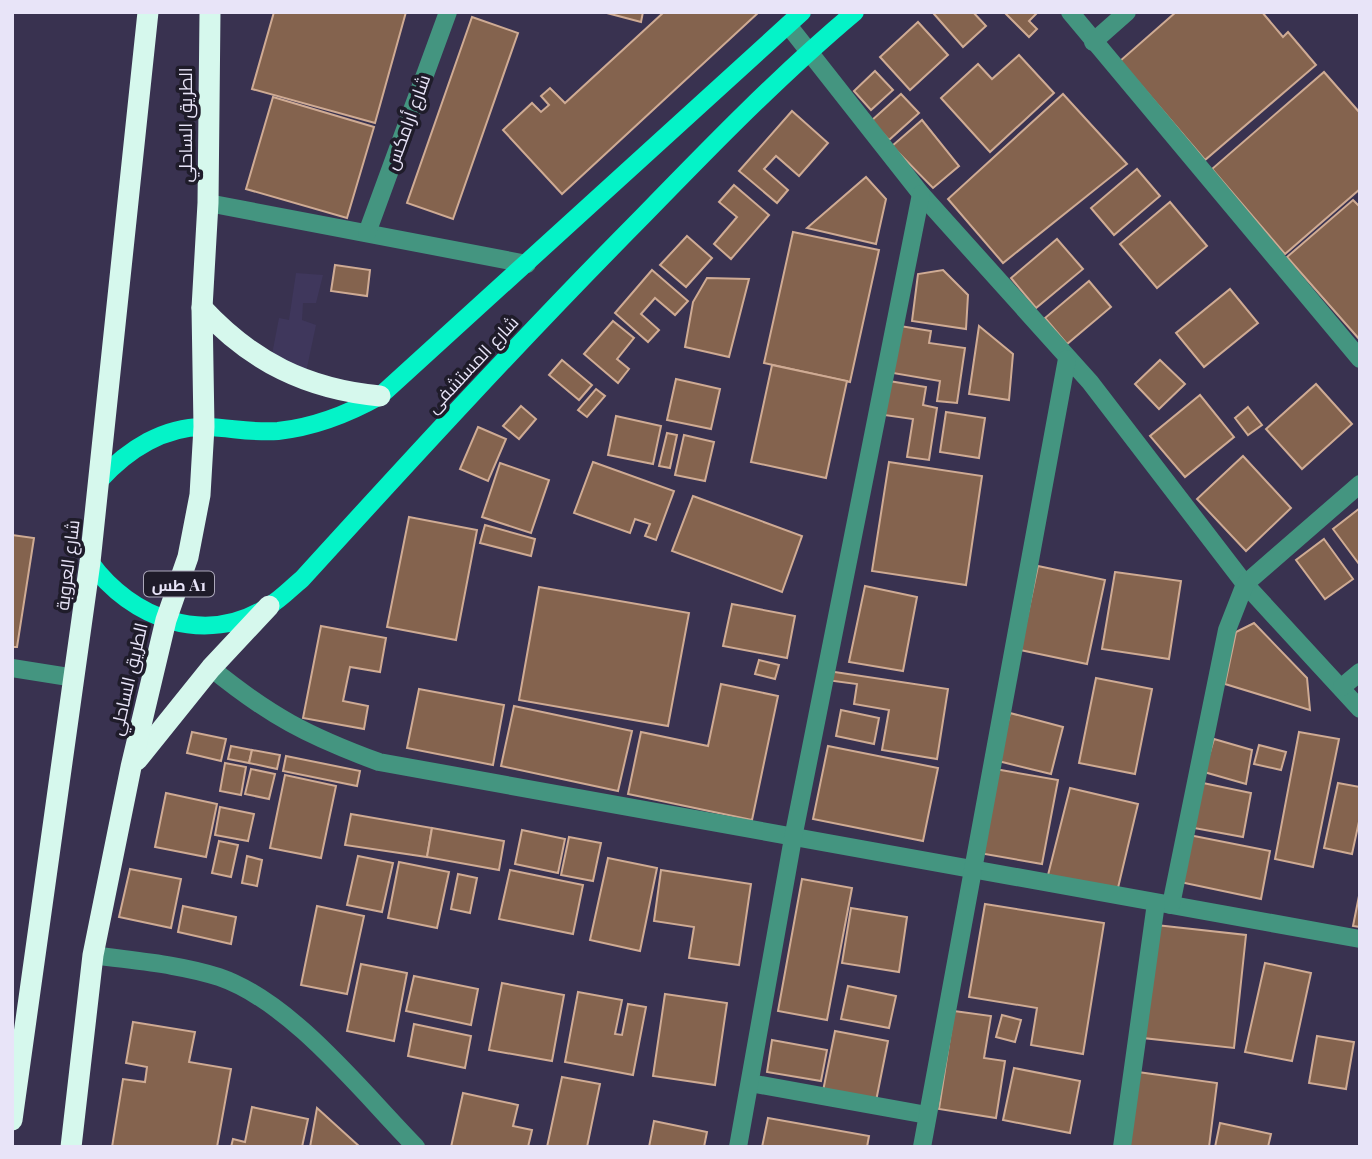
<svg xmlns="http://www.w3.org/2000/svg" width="1372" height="1159" font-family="'Playfair Display',Cairo,serif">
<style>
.built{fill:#3f375c}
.building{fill:#84634e;stroke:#cfab94;stroke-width:2}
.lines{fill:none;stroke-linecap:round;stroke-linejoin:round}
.minor{stroke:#449580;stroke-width:18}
.major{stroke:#04f3c8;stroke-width:18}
.highway{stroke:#d6f8ed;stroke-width:21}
.labels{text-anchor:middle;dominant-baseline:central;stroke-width:7;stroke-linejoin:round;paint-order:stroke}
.shield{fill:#1f1c2a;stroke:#aca8ba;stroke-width:2}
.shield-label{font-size:16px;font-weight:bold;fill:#e8e4f8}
.street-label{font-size:18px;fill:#e8e4f8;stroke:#1f1c2a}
</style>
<rect width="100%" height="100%" fill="#393250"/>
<polygon class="built" points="296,273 323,275 316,303 303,303 302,320 316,325 305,377 270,365 279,318 289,320"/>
<g class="building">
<polygon points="274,12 406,12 375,123 252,89"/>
<polygon points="603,12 643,12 641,22"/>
<polygon points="664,12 759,12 562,194 503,130 532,103 541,112 549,105 541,96 550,88 565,103"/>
<polygon points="936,12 973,12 986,26 963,47 934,14"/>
<polygon points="1004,12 1038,12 1029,21 1037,29 1029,37"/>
<polygon points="1176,12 1262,12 1283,37 1288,32 1316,65 1205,160 1120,61"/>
<polygon points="472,17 518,33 453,219 407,203"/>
<polygon points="918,22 948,55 910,90 880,57"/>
<polygon points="1019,55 1054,93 990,152 941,98 978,64 992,79"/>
<polygon points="875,71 893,90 871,110 854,91"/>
<polygon points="1324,72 1360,113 1360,189 1285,254 1212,169"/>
<polygon points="901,94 919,113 889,140 871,121"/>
<polygon points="1063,94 1127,164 1003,263 948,199"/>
<polygon points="273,97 374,127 347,218 246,189"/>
<polygon points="792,111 828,143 799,176 776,156 764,169 788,190 777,203 739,171"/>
<polygon points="922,120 959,166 933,188 892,146"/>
<polygon points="1137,169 1160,196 1114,235 1091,208"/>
<polygon points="866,177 886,199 876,244 807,228"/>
<polygon points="734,185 769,215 731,259 714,244 737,217 719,202"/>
<polygon points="1353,200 1360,207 1360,340 1287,257"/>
<polygon points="1170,202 1207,246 1157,288 1120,244"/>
<polygon points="793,232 879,250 850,382 764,363"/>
<polygon points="687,236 712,258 686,287 660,265"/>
<polygon points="1057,239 1083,269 1036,308 1011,278"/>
<polygon points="335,265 370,270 367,296 331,291"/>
<polygon points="652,270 688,301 675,315 655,298 641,314 659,330 648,342 615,313"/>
<polygon points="943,270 968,295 966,329 912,321 918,274"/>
<polygon points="707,278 749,279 729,357 685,347 693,302"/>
<polygon points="1089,281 1111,307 1067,344 1045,318"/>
<polygon points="1230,289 1258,323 1204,367 1176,333"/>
<polygon points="613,321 634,338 617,359 629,369 618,383 584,354"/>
<polygon points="900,326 931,331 929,343 965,348 957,403 937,401 940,381 893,373"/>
<polygon points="979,326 1013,354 1009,400 969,394"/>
<polygon points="562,360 592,385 579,400 549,375"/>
<polygon points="1160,360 1185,384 1159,409 1135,384"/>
<polygon points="772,365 847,381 826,478 751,462"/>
<polygon points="676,379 720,389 711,429 667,420"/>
<polygon points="889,381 926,387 923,405 937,408 929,460 907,457 913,419 884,415"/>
<polygon points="1316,384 1352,424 1302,469 1266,429"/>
<polygon points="596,389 605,396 587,417 578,410"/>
<polygon points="1200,395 1234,437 1185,477 1150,436"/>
<polygon points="521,406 536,419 519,439 503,426"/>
<polygon points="1248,407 1262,425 1248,435 1235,418"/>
<polygon points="946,412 985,418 979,458 940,452"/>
<polygon points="616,416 661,426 653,464 608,455"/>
<polygon points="478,427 506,439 488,481 460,469"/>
<polygon points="667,433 677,435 670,468 659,466"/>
<polygon points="684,435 714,442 705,481 675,475"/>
<polygon points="1243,456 1291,508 1246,551 1197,499"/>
<polygon points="593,462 674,491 656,540 645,536 650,524 635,519 630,533 574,513"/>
<polygon points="889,462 982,476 966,585 872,571"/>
<polygon points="500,463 549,480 531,533 482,517"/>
<polygon points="693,496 802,536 782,592 672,551"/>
<polygon points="1360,508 1360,563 1359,564 1333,529"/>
<polygon points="409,517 477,530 456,640 387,627"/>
<polygon points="485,525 535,539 531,556 480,543"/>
<polygon points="12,535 34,538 17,647 12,647"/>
<polygon points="1324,539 1353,579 1325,599 1296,560"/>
<polygon points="1038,566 1105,580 1087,664 1020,650"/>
<polygon points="1115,572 1181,581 1169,659 1102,649"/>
<polygon points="865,586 917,597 903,671 849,662"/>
<polygon points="539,587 689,613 668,726 519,700"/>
<polygon points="732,604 795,616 787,658 723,646"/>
<polygon points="1254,623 1307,678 1310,710 1225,684 1236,632"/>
<polygon points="321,626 386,638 380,672 350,667 343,701 368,706 364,729 303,718"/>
<polygon points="759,660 779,665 775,679 755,674"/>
<polygon points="828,671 948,689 937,759 882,750 889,710 854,704 857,684 826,680"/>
<polygon points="1096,678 1152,689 1135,774 1079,763"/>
<polygon points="721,684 778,696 752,820 628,794 641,732 708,746"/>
<polygon points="419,689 504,705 493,765 407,748"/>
<polygon points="514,706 632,731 618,791 501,766"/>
<polygon points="841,710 879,718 874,744 836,736"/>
<polygon points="1010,713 1063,727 1051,774 998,761"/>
<polygon points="192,732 226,739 221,761 187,753"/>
<polygon points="1299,732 1339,739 1313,867 1275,859"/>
<polygon points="1214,739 1252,750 1246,784 1204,772"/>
<polygon points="1259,745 1286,752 1281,770 1254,764"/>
<polygon points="231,746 252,750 249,763 228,759"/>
<polygon points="828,746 938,768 923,841 813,819"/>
<polygon points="252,750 280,755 277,769 249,763"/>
<polygon points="286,756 360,771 357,786 283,771"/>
<polygon points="225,763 246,767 241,795 220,791"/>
<polygon points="251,769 275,774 269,799 245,794"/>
<polygon points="995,769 1058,780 1042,864 979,853"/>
<polygon points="285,775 336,786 321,858 270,848"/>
<polygon points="1203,783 1251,793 1243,837 1194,828"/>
<polygon points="1338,783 1360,787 1360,817 1352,854 1324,848"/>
<polygon points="1070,788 1138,804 1117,892 1048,875"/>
<polygon points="166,793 217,804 206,857 155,847"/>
<polygon points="220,807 254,814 248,841 215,835"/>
<polygon points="351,814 432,828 427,857 345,845"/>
<polygon points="432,828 504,841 499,870 427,857"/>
<polygon points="522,830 565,839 558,873 515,864"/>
<polygon points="1189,835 1270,851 1261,899 1180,882"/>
<polygon points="569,837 601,843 593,881 561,875"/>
<polygon points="219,841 238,845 231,877 212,873"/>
<polygon points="247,856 262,860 257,886 242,883"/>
<polygon points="358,856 393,863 382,912 347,905"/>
<polygon points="608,858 657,868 640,951 590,940"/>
<polygon points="399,862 449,872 437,928 388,918"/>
<polygon points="130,869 181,879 171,928 119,917"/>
<polygon points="510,870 583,885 573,934 499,919"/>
<polygon points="661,870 751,884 739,965 689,958 694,927 654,921"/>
<polygon points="458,874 477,878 470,913 451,909"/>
<polygon points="802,879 852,888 827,1020 778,1011"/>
<polygon points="1360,891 1360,927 1353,926"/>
<polygon points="985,904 1104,923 1083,1054 1031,1045 1037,1008 969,997"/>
<polygon points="183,906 236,917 231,944 178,932"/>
<polygon points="317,906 364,916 347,994 301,985"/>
<polygon points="851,908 907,917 899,972 842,963"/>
<polygon points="1156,925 1246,935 1234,1048 1143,1038"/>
<polygon points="1265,963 1311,973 1292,1061 1245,1052"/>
<polygon points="361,964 407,973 394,1041 347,1031"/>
<polygon points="414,976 478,989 471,1025 406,1011"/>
<polygon points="502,983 564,995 552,1061 489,1050"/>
<polygon points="848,986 896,996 889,1028 841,1019"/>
<polygon points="578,992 622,1000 615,1034 622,1035 628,1004 646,1007 633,1075 565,1062"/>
<polygon points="665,994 727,1003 715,1085 653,1076"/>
<polygon points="954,1011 991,1016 984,1058 1005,1061 996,1118 939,1109"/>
<polygon points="1002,1015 1021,1020 1015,1042 996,1037"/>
<polygon points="133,1022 195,1032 189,1062 231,1069 217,1147 112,1147 123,1079 145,1082 147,1067 126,1063"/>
<polygon points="414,1024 471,1036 465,1068 408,1056"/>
<polygon points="835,1031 888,1041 876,1101 823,1091"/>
<polygon points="1317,1036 1354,1042 1346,1089 1309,1083"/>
<polygon points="772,1040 827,1050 821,1081 767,1072"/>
<polygon points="1014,1068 1080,1081 1070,1133 1003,1120"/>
<polygon points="1138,1072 1217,1083 1209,1147 1127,1147"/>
<polygon points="562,1077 600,1084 587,1147 547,1147"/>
<polygon points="463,1093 518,1105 513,1126 532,1130 528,1147 451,1147"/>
<polygon points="252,1107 308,1119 302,1147 231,1147 233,1139 245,1142"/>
<polygon points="317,1108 360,1147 310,1147"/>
<polygon points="768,1118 869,1136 867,1147 762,1147"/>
<polygon points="654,1121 707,1132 704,1147 649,1147"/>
<polygon points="1220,1123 1271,1134 1268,1147 1215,1147"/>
</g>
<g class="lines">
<g class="minor">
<polyline points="1070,12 1360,359"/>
<polyline points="788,25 921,194 1090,382 1245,584 1360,709"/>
<polyline points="1093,42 1127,12"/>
<polyline points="208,203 527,264"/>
<polyline points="367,233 448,12"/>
<polyline points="12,668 75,678"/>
<path d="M 211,668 C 270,716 308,736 379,762 L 1360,939"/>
<polyline points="1342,687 1360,672"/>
<polyline points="1171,905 1227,630 1245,584 1360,484"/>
<path d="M 93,955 C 135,961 179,964 219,977 C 292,1002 362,1092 416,1147"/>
<polyline points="750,1083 927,1115"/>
<polyline points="738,1147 793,838 921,194"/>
<polyline points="922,1147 1067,359"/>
<polyline points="1122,1147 1156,903"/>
</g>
<g class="major">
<path d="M 100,480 C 127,450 165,425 208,427 C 232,428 254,433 278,431 C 315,427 348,414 380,396 L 802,12"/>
<path d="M 90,562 C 131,619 206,647 269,606 C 281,599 291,588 302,579 C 414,456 527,333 644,215 C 712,145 780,75 855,12"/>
</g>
<g class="highway">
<path d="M 202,308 C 252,362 307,389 380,396"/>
<polyline points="137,760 211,668 269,606"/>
<polyline points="12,1120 90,562 148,12"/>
<polyline points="71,1147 93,955 131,767 166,620 188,557 200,495 204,427 202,308 208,203 210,12"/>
</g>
</g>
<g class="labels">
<rect class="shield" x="144" y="571.5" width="70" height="25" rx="5"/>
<g class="shield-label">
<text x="179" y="584">طس A1</text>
</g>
<g class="street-label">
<text transform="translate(407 122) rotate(-70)">شارع أرامكس</text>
<text transform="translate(185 125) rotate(-90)">الطريق الساحلي</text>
<text transform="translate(472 364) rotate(-47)">شارع المستشفى</text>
<text transform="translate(67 565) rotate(-83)">شارع العروبة</text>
<text transform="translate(128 679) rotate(-77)">الطريق الساحلي</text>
</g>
</g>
<rect width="1372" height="1159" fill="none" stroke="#e8e4f8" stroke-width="28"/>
</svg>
